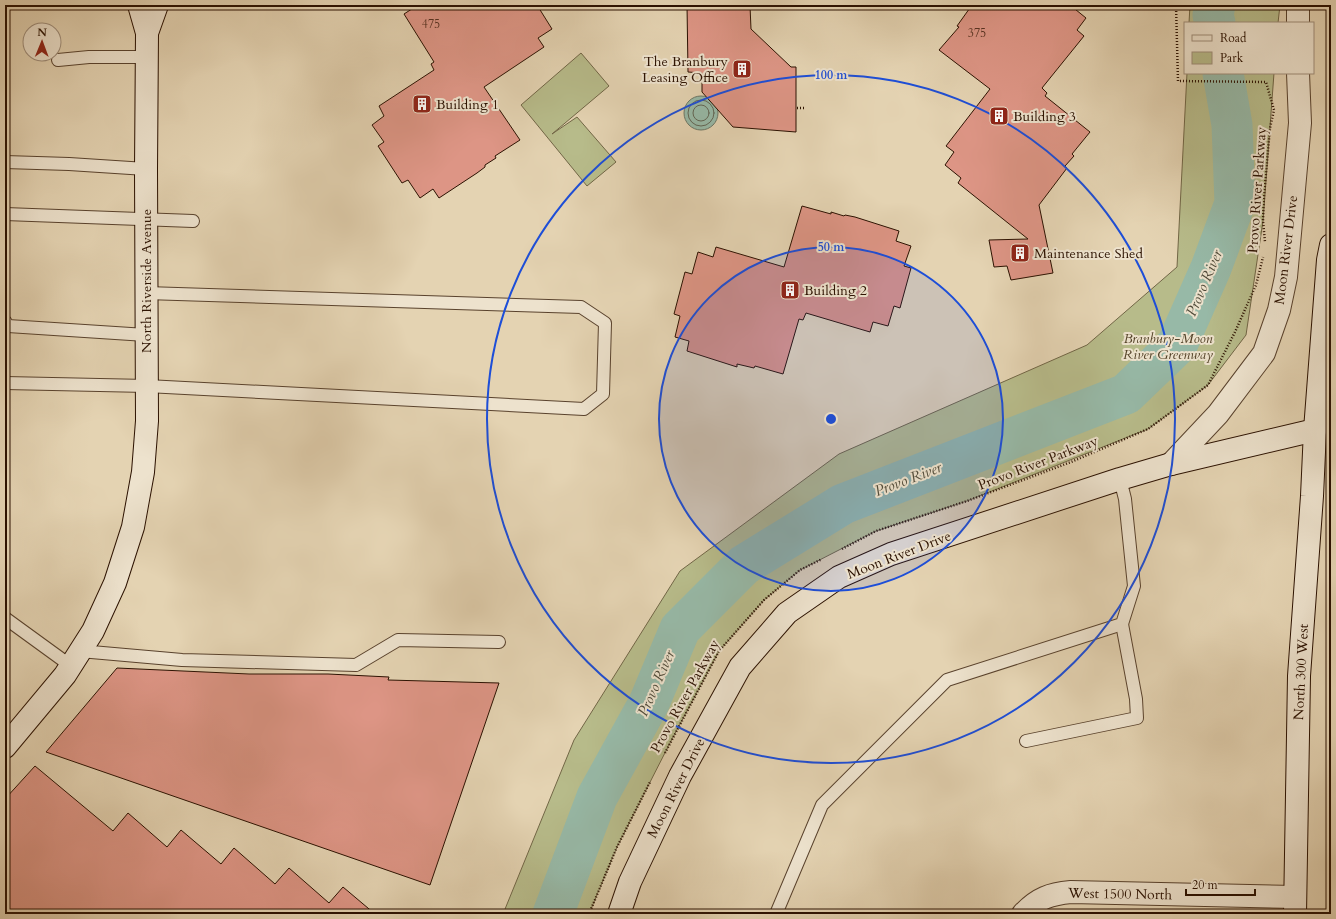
<svg xmlns="http://www.w3.org/2000/svg" width="1336" height="919" font-family="Cardo,serif">
<style>
.green{fill:#b7bb8a;stroke:#716646}
.water{fill:#97b9a7;stroke:#6c7665}
.lines{fill:none;stroke-linecap:round;stroke-linejoin:round}
.shore{stroke:#616554;stroke-width:1}
.river{stroke:#97b9a7;stroke-width:41}
.building{fill:#dd9585;stroke:#2b1101}
.lane-casing{stroke:#59422d;stroke-width:14}
.street-casing{stroke:#59422d;stroke-width:24}
.secondary-casing{stroke:#2b1101;stroke-width:24}
.path{stroke:#2b1101;stroke-width:2.5;stroke-dasharray:1 2;stroke-linecap:butt}
.lane{stroke:#ede2cd;stroke-width:12}
.street{stroke:#ede2cd;stroke-width:22}
.secondary{stroke:#ede2cd;stroke-width:22}
.ring{fill:none;stroke:#1d4ed8;stroke-width:2}
.labels{text-anchor:middle;dominant-baseline:central;stroke-width:4;stroke-linejoin:round;paint-order:stroke}
.number-label{font-size:12px;fill:#583222}
.poi-label{font-size:14px;fill:#2b1101;stroke:#ede2cd;text-anchor:start}
.street-label{font-size:14px;fill:#2b1101;stroke:#ede2cd}
.park-label{font-size:14px;font-style:italic;fill:#55442a;stroke:#ede2cd}
.water-label{font-size:15px;font-style:italic;fill:#514c3b;stroke:#ede2cd}
.centre{fill:#1d4ed8;stroke:#ede2cd;stroke-width:2}
.ring-label{font-size:12px;text-anchor:middle;font-weight:bold;fill:#1d4ed8;stroke:#ede2cd;stroke-width:4;stroke-linejoin:round;paint-order:stroke}
</style>
<rect width="100%" height="100%" fill="#e4d3b2"/>
<filter id="stains"><feTurbulence type="fractalNoise" baseFrequency=".005" numOctaves="4"/><feColorMatrix values="0 0 0 0 .2 0 0 0 0 .09 0 0 0 0 .02 0 0 0 .5 -.17"/></filter>
<radialGradient id="worn" r=".72"><stop offset=".6" stop-color="#630" stop-opacity="0"/><stop offset="1" stop-color="#630" stop-opacity=".3"/></radialGradient>
<g class="green">
<polygon points="1190,5 1280,5 1278,23 1189,23"/>
<polygon points="581,53 609,86 552,134 577,117 616,162 587,186 521,105"/>
<polygon points="1187,73 1274,73 1263,221 1246,335 1208,385 1148,429 967,501 876,531 800,570 764,600 719,651 671,741 617,847 589,914 503,914 574,740 680,571 839,454 1087,345 1177,267"/>
</g>
<circle class="water" cx="701" cy="113" r="17"/>
<g class="lines">
<g class="shore">
<circle cx="701" cy="113" r="13"/>
<circle cx="701" cy="113" r="8"/>
</g>
<g class="river">
<polyline points="1215,23 1213,15 1215,5"/>
<polyline points="553,914 597,797 649,703 680,629 744,565 843,504 1126,394 1177,345 1211,268 1235,203 1232,125 1223,73"/>
</g>
</g>
<g class="building">
<polygon points="418,5 537,5 552,29 538,38 544,47 484,87 520,140 495,156 496,158 485,165 485,167 477,173 439,198 433,189 420,198 408,180 402,183 378,146 384,142 372,125 384,116 379,106 434,70 431,64 434,62 404,14"/>
<polygon points="687,5 750,6 751,29 791,67 796,67 796,132 733,127 702,92 702,73 688,72"/>
<polygon points="972,5 1070,5 1086,18 1077,30 1084,36 1042,88 1047,93 1045,96 1090,132 1072,154 1074,156 1065,166 1067,168 1039,205 1053,273 1011,280 1007,266 994,267 989,240 1028,239 958,183 961,178 945,165 954,152 946,146 990,89 939,50 959,27 957,26"/>
<polygon points="802,206 831,214 831,212 844,216 845,215 855,217 899,231 896,241 911,246 904,266 911,268 900,308 894,306 888,326 873,322 870,332 806,313 803,320 799,319 783,374 755,366 754,368 737,364 737,367 687,351 689,341 675,337 680,316 674,314 685,272 692,274 698,252 713,257 716,247 784,267"/>
<polygon points="117,668 249,674 328,674 389,677 388,680 499,683 430,885 46,752"/>
<polygon points="35,766 113,831 128,813 167,847 181,830 221,864 234,848 275,884 289,868 329,903 343,887 375,914 5,914 5,799"/>
</g>
<g class="lines">
<defs>
<g id="lane">
<polyline points="58,60 89,57 147,57"/>
<polyline points="5,162 69,164 146,169"/>
<polyline points="5,214 193,221"/>
<polyline points="5,321 8,326 146,335"/>
<polyline points="5,383 147,386 584,409 603,394 605,323 581,307 146,293"/>
<polyline points="5,618 71,666"/>
<polyline points="80,651 182,660 356,665 398,640 499,642"/>
<polyline points="1026,741 1137,718 1136,699 1122,624"/>
<polyline points="776,914 822,805 947,680 1122,624 1134,586 1125,499 1120,479"/>
</g>
<g id="street">
<polyline points="1298,23 1298,5"/>
<polyline points="1171,464 1218,414 1264,353 1279,310 1286,277 1300,123 1298,73"/>
<path d="M 1023,914 C 1038,898 1050,894 1071,892 L 1295,897"/>
</g>
<g id="secondary">
<polyline points="147,33 157,5"/>
<polyline points="5,747 65,675 93,631 115,583 133,527 143,472 147,421 146,169 147,33 139,5"/>
<polyline points="619,914 630,882 680,776 740,667 787,613 839,577 891,554 1120,479 1171,464 1315,430"/>
<polyline points="1295,914 1299,676 1312,496 1315,430 1328,260 1331,245"/>
</g>
</defs>
<use href="#lane" class="lane-casing"/>
<use href="#street" class="street-casing"/>
<use href="#secondary" class="secondary-casing"/>
<g class="path">
<polyline points="1176,5 1178,81 1266,82 1274,110 1270,128 1264,196 1263,221 1265,242"/>
<polyline points="797,108 805,108"/>
<polyline points="842,549 876,531 967,501 1071,462 1148,429 1208,385 1235,332 1256,285 1263,257"/>
<polyline points="665,753 719,651 764,600 800,570 822,559"/>
<polyline points="589,914 617,847 650,782"/>
</g>
<use href="#lane" class="lane"/>
<use href="#street" class="street"/>
<use href="#secondary" class="secondary"/>
</g>
<circle cx="831" cy="419" r="172" fill="#1d4ed8" fill-opacity=".12"/>
<g class="ring">
<circle cx="831" cy="419" r="172"/>
<circle cx="831" cy="419" r="344"/>
</g>
<defs>
<symbol id="building-square" viewBox="-11 -11 22 22"><rect x="-9" y="-9" width="18" height="18" rx="4" fill="#8f2418" stroke="#ede2cd"/><path d="M-4-6H4V6H1V3H-1V6H-4ZM-2.5-4.3h1.7v1.8h-1.7ZM.8-4.3h1.7v1.8H.8ZM-2.5-1h1.7V.8h-1.7ZM.8-1h1.7V.8H.8Z" fill="#fff"/></symbol>
</defs>
<g fill-rule="evenodd">
<use href="#building-square" x="731" y="58" width="22" height="22"/>
<use href="#building-square" x="411" y="93" width="22" height="22"/>
<use href="#building-square" x="988" y="105" width="22" height="22"/>
<use href="#building-square" x="1009" y="242" width="22" height="22"/>
<use href="#building-square" x="779" y="279" width="22" height="22"/>
</g>
<g class="labels">
<g class="number-label">
<text x="431" y="24">475</text>
<text x="977" y="33">375</text>
</g>
<g class="poi-label">
<text x="728" y="61" text-anchor="end">The Branbury<tspan x="728" dy="16">Leasing Office</tspan></text>
<text x="436" y="104">Building 1</text>
<text x="1013" y="116">Building 3</text>
<text x="1034" y="253">Maintenance Shed</text>
<text x="804" y="290">Building 2</text>
</g>
<g class="street-label">
<text transform="translate(1257 190) rotate(-86)">Provo River Parkway</text>
<text transform="translate(1286 250) rotate(-83)">Moon River Drive</text>
<text transform="translate(146 281) rotate(-90)">North Riverside Avenue</text>
<text transform="translate(1038 463) rotate(-21)">Provo River Parkway</text>
<text transform="translate(899 555) rotate(-21)">Moon River Drive</text>
<text transform="translate(1301 672) rotate(-87)">North 300 West</text>
<text transform="translate(685 696) rotate(-61)">Provo River Parkway</text>
<text transform="translate(676 788) rotate(-63)">Moon River Drive</text>
<text transform="translate(1120 894) rotate(1)">West 1500 North</text>
</g>
<g class="park-label">
<text x="1168" y="338">Branbury-Moon<tspan x="1168" dy="16">River Greenway</tspan></text>
</g>
<g class="water-label">
<text transform="translate(1204 283) rotate(-67)">Provo River</text>
<text transform="translate(908 479) rotate(-21)">Provo River</text>
<text transform="translate(656 683) rotate(-66)">Provo River</text>
</g>
</g>
<circle cx="831" cy="419" r="6" class="centre"/>
<g class="ring-label">
<text x="831" y="79">100 m</text>
<text x="831" y="251">50 m</text>
</g>
<rect width="1336" height="919" fill="none" stroke="#e4d3b2" stroke-width="20"/>
<rect x="6" y="6" width="1324" height="907" fill="none" stroke="#2b1101" stroke-width="2"/>
<rect x="10" y="10" width="1316" height="899" fill="none" stroke="#2b1101"/>
<rect x="1184" y="22" width="130" height="52" fill="#ede2cd" stroke="#9f8e7b"/>
<rect x="1192" y="35" width="20" height="6" fill="#ede2cd" stroke="#9f8e7b"/>
<text x="1220" y="42" font-size="12" fill="#2b1101">Road</text>
<rect x="1192" y="52" width="20" height="12" fill="#b7bb8a" stroke="#9f8e7b"/>
<text x="1220" y="62" font-size="12" fill="#2b1101">Park</text>
<g transform="translate(42 42) rotate(1)"><circle r="19" fill="#ede2cd" stroke="#9f8e7b"/>
<path d="M0-3L7 15L0 10L-7 15Z" fill="#8f2418"/>
<text y="-6" font-size="11" font-weight="bold" text-anchor="middle" fill="#2b1101">N</text>
</g>
<path d="M1186 889v6h69v-6" fill="none" stroke="#2b1101" stroke-width="2"/>
<text x="1192" y="889" font-size="12" fill="#2b1101" stroke="#ede2cd" stroke-width="3" paint-order="stroke">20 m</text>
<rect width="100%" height="100%" filter="url(#stains)"/>
<rect width="100%" height="100%" fill="url(#worn)"/>
</svg>
